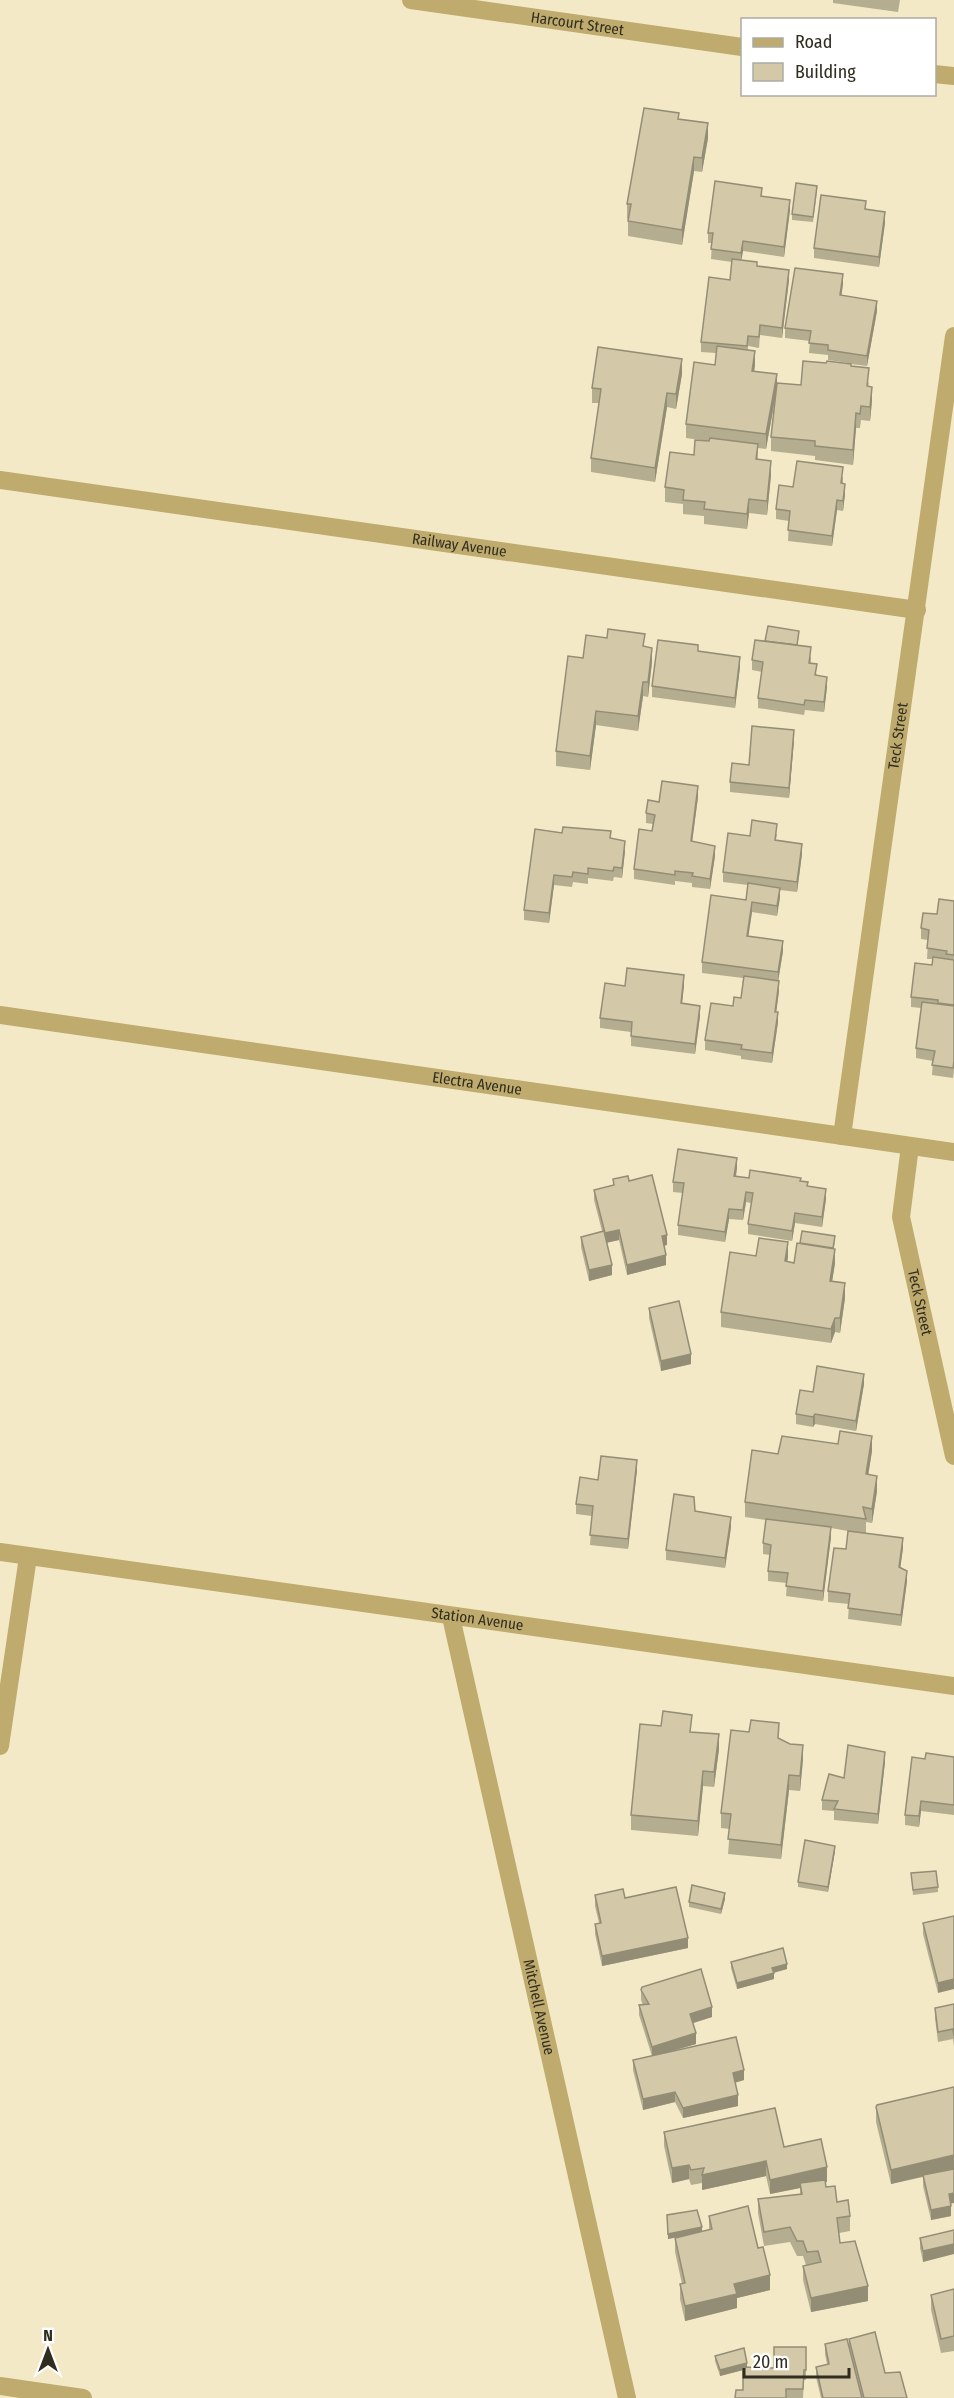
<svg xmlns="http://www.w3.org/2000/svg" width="954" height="2398" font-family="'Fira Sans Condensed',sans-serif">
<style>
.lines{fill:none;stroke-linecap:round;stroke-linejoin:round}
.minor{stroke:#beab6d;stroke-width:18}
.tertiary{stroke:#beab6d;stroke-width:18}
.wall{fill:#b5ad90}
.shaded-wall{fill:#948d76}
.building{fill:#d3c9a8;stroke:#948d76;stroke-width:1.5}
.labels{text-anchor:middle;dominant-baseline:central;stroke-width:4.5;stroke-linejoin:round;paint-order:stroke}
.street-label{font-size:15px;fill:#302c1f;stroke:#fff}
</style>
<rect width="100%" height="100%" fill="#f3e9c7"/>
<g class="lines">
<g class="minor">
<path id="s1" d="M 411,0 L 742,47"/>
<polyline points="934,74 954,76"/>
<path id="s2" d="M 0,480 L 917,610"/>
<path id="s3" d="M 0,1015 L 954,1152"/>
<path id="s4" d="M 842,1136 L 954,336"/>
<path id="s5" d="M 910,1146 L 901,1217 L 954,1456"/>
<path id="s6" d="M 0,1552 L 954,1686"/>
<path id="s7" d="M 451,1617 L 627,2398"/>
<polyline points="0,1746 28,1557"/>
</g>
<polyline class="tertiary" points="0,2386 83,2398"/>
</g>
<g class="wall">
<polygon points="833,0 900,0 898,12 833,3"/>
<polygon points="679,119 708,138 702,172 694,171 682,245 628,236 628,219 627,218 627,204"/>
<polygon points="817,191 813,222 792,220 792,214"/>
<polygon points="762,196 790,210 784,257 743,251 741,260 789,280 782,338 760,335 759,348 748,346 748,350 755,365 754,371 777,383 801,385 826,363 849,363 828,360 828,355 809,353 810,341 785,338 785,328 843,284 841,296 877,311 867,366 851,364 851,366 869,383 868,387 872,401 870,421 861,420 860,428 856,428 853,465 815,460 815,456 771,451 771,437 775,397 766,449 758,448 758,459 771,475 767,515 749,513 747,529 704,524 704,516 683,514 683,504 665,502 665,487 694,455 708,441 686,438 686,424 715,365 716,353 701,352 701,342 730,280 732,262 711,259 712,243 708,243 708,233"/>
<polygon points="866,210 885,223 879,267 814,258 814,248"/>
<polygon points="682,374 676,409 667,407 655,482 591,472 591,458 599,403 592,403 592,388"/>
<polygon points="843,477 843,483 845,494 843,511 837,510 832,546 788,541 789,521 776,519 776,509 793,487"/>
<polygon points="799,636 797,645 811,657 811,663 817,675 827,687 824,712 805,710 804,715 758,708 758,698 762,672 752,670 752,660 765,641"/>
<polygon points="645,647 652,662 648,697 643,696 638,731 596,725 590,770 556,766 556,751 583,658"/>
<polygon points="698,651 740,667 735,708 652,697 652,686"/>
<polygon points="794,740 789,798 730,792 730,782 749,765"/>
<polygon points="698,797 692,841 715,856 710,889 692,887 692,883 675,881 675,885 634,879 634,869 652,831 653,824 646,823 646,813 659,802"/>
<polygon points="535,829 611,839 625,851 622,878 614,877 613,881 588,878 588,884 573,882 572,887 554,885 549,923 524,920 524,910"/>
<polygon points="777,834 776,840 802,854 797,892 780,890 777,916 752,912 748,936 783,951 778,981 779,991 776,1012 778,1022 772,1063 741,1059 741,1056 705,1050 705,1040 741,998 743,978 702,973 702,962 746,900 748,885 723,882 723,872 750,836"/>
<polygon points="954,901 954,1071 953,1078 932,1075 933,1061 916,1058 916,1048 921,1008 911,1007 911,997 932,965 933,959 927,959 928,940 921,939 921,928"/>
<polygon points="684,985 682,1004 700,1016 695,1054 631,1046 631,1032 600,1028 600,1018 625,986"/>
<polygon points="737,1168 736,1177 749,1178 801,1181 826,1199 822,1227 795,1223 792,1241 748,1234 748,1224 751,1203 746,1202 743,1220 729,1219 725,1242 678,1235 678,1225 683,1193 673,1192 673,1182"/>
<polygon points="613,1179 629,1181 667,1245 664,1246 666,1265 627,1275 619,1240 606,1243 612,1275 589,1281 581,1247 581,1237 602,1231 594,1200 594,1190 613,1185"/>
<polygon points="835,1241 834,1248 835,1263 832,1281 845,1298 840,1333 835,1332 831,1343 721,1327 721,1312 756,1256 788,1257 787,1262 794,1263"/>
<polygon points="649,1308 691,1364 661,1371 649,1318"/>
<polygon points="864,1384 856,1431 815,1424 813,1427 796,1424 796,1414 813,1392"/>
<polygon points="872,1451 868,1475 877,1491 872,1523 866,1522 866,1533 903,1548 900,1568 907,1581 901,1626 848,1619 849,1604 828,1602 828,1591 846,1549 848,1531 831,1528 831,1537 823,1601 786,1596 787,1583 768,1581 768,1571 770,1555 763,1554 763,1543 766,1520 745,1517 745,1502 778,1454"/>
<polygon points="637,1470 628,1549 590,1545 592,1516 576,1514 576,1504 598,1480"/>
<polygon points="695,1511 731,1527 725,1568 666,1560 666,1550"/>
<polygon points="691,1732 719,1749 714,1787 703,1786 698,1836 631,1830 631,1815"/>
<polygon points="779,1738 803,1759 800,1791 789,1790 781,1859 728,1854 730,1829 721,1828 721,1813"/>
<polygon points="954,1757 954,1815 921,1811 919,1827 905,1825 905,1815 925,1759"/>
<polygon points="885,1762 878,1824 834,1820 834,1811 822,1810 822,1800 844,1778"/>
<polygon points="835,1851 828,1892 798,1887 798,1882"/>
<polygon points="911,1873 938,1887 938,1892 913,1895"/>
<polygon points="595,1895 688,1948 602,1966 595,1934 595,1924 599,1923 595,1906"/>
<polygon points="725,1899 721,1914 689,1907 689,1902"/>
<polygon points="954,1916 938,1993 923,1934 923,1923"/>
<polygon points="731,1962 787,1969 774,1973 774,1979 737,1989 731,1968"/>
<polygon points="641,1990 712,2017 693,2023 696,2044 664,2053 744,2080 735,2083 738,2106 683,2118 675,2102 643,2110 633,2070 633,2060 652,2056 639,2015 639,2005 643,2005 641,2000"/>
<polygon points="954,2004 954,2046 953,2039 938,2042 935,2018 935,2008"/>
<polygon points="876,2107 951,2204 951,2216 931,2220 923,2186 923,2177 891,2184 876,2122"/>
<polygon points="664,2132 784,2147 827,2182 825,2182 826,2187 837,2202 850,2216 850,2231 839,2233 840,2243 868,2301 811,2312 803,2280 803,2266 806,2265 803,2256 797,2256 790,2242 764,2246 758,2213 758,2199 800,2194 800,2188 770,2194 766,2176 702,2190 702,2183 691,2185 689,2179 672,2183 664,2146"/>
<polygon points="667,2215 702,2231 709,2230 709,2216 758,2248 770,2290 737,2298 737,2308 685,2321 680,2299 680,2284 682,2284 675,2252 675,2238 686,2235 668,2239"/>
<polygon points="954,2230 923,2262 920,2248 920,2238"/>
<polygon points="954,2289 954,2351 941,2353 931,2310 931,2295"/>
<polygon points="849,2339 885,2373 907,2398 821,2398 816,2377 816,2367 827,2364 825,2354 825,2344 849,2346"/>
<polygon points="806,2347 806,2380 804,2380 803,2398 735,2398 743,2390 743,2370 720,2376 715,2361 715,2356 747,2367 774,2368"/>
</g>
<g class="shaded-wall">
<polygon points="708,123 708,138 702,172 702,158"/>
<polygon points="694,157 694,171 682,245 682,230"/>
<polygon points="790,200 790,210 784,257 784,247"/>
<polygon points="885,212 885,223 879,267 879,257"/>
<polygon points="743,241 743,251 741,263 741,253"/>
<polygon points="789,270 789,280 782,338 782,328"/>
<polygon points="843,274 843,284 840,306 840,295"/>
<polygon points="877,301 877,311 867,366 867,356"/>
<polygon points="755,351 755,365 752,386 752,371"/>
<polygon points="682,359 682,374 676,409 676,394"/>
<polygon points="777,374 777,389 766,449 766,434"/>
<polygon points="872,387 872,401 870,421 870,407"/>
<polygon points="667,393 667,407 655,482 655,468"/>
<polygon points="856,413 856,428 853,465 853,450"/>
<polygon points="771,461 771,475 767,515 767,501"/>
<polygon points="845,484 845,494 843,511 843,501"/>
<polygon points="749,499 749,513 747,529 747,514"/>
<polygon points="837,500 837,510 832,546 832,536"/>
<polygon points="652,648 652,662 648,697 648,682"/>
<polygon points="740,657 740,667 735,708 735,698"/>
<polygon points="827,677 827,687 824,712 824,702"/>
<polygon points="643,682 643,696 638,731 638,716"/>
<polygon points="596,711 596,725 590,770 590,756"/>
<polygon points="794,730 794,740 789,798 789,788"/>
<polygon points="698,786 698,797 691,851 691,841"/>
<polygon points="625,841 625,851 622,878 622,868"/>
<polygon points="802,844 802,854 797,892 797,882"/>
<polygon points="715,846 715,856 710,889 710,879"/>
<polygon points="554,875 554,885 549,923 549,913"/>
<polygon points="780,888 780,898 777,916 777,906"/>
<polygon points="752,902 752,912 747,946 747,936"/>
<polygon points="783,941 783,951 778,982 778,972"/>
<polygon points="684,975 684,985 681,1013 681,1003"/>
<polygon points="779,981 779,991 775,1022 775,1012"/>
<polygon points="700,1006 700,1016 695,1054 695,1044"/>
<polygon points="778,1012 778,1022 772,1063 772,1053"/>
<polygon points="737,1158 737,1168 734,1186 734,1176"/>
<polygon points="826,1189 826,1199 822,1227 822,1217"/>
<polygon points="746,1192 746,1202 743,1220 743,1210"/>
<polygon points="729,1209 729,1219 725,1242 725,1232"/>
<polygon points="795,1213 795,1223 792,1241 792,1231"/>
<polygon points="619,1230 619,1240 605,1243 605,1233"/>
<polygon points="667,1235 667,1245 662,1246 662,1236"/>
<polygon points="788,1242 788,1257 785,1276 785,1261"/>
<polygon points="835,1249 835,1263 830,1295 830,1281"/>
<polygon points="666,1255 666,1265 627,1275 627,1265"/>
<polygon points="612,1265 612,1275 589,1281 589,1270"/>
<polygon points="845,1283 845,1298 840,1333 840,1318"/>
<polygon points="835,1318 835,1332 831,1343 831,1329"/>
<polygon points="691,1354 691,1364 661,1371 661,1361"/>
<polygon points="864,1374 864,1384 856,1431 856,1421"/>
<polygon points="815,1414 815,1424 813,1427 813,1417"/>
<polygon points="872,1436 872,1451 866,1489 866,1474"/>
<polygon points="637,1460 637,1470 628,1549 628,1539"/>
<polygon points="877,1476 877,1491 872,1523 872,1509"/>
<polygon points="731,1517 731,1527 725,1568 725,1558"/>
<polygon points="831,1527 831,1537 823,1601 823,1591"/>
<polygon points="903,1538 903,1548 899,1578 899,1567"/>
<polygon points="907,1571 907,1581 901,1626 901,1615"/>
<polygon points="719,1734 719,1749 714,1787 714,1772"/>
<polygon points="803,1745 803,1759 800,1791 800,1776"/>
<polygon points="885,1752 885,1762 878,1824 878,1814"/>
<polygon points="703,1771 703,1786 698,1836 698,1821"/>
<polygon points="789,1775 789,1790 781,1859 781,1845"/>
<polygon points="921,1801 921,1811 919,1827 919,1816"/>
<polygon points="835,1846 835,1851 828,1892 828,1887"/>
<polygon points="725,1893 725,1899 721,1914 721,1909"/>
<polygon points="688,1938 688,1948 602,1966 602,1956"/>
<polygon points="787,1964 787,1969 772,1973 772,1968"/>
<polygon points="774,1973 774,1979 737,1989 737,1983"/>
<polygon points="954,1979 954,1989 938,1993 938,1983"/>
<polygon points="712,2007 712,2017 690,2024 690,2014"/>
<polygon points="696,2033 696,2044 652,2057 652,2047"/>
<polygon points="744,2070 744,2080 733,2083 733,2073"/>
<polygon points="675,2092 675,2102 643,2110 643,2099"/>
<polygon points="738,2095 738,2106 683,2118 683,2108"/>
<polygon points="954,2155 954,2169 891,2184 891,2170"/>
<polygon points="766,2161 766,2176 702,2190 702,2175"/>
<polygon points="689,2165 689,2179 672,2183 672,2168"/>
<polygon points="827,2167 827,2182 801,2187 800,2183 800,2188 770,2194 770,2180"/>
<polygon points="954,2193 954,2203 949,2204 949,2194"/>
<polygon points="951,2206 951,2216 931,2220 931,2210"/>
<polygon points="702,2227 702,2232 668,2239 668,2234"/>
<polygon points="954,2244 954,2254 923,2262 923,2251"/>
<polygon points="770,2275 770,2290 737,2298 737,2308 685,2321 685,2306 734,2284"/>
<polygon points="868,2286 868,2301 811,2312 811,2298"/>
<polygon points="747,2363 747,2369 720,2376 720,2370"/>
</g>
<g class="building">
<polygon points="644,108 679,113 678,119 708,123 702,158 694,157 682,230 628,221 631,204 627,204"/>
<polygon points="715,181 762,188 761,196 790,200 784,247 743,241 741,253 711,249 713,233 708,233"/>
<polygon points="796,183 817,186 813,217 792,214"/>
<polygon points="821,195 866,201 865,209 885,212 879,257 814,248"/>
<polygon points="732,259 757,262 757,266 789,270 782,328 760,325 759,337 748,336 747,346 701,342 709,277 730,280"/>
<polygon points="795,268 843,274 840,295 877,301 867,356 828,350 828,345 809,343 811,331 785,328"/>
<polygon points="717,346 755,351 752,371 777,374 766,434 686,424 694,362 715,365"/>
<polygon points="598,347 682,359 676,394 667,393 655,468 591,458 601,389 592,388"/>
<polygon points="803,361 826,363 827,361 851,364 851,366 869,368 867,386 872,387 870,407 861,406 860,414 856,413 853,450 815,446 815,441 771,437 777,383 801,385"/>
<polygon points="710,438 758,444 756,459 771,461 767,501 749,499 747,514 704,509 705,502 683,500 684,490 665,487 670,452 694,455 695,440 709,441"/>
<polygon points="797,461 843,467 841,483 845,484 843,501 837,500 832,536 788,530 790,511 776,509 779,485 793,487"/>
<polygon points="768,626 799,631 797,645 765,641"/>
<polygon points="608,629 645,634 643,646 652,648 648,682 643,682 638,716 596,711 590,756 556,751 568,656 583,658 586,635 607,638"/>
<polygon points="658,640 698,645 698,651 740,657 735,698 652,686"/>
<polygon points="755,640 811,647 809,663 817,664 815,675 827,677 824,702 805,700 804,705 758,698 763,662 752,660"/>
<polygon points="752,726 794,730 789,788 730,782 732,763 749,765"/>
<polygon points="662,781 698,786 691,841 715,846 710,879 692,876 693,873 675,871 675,875 634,869 639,829 652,831 655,815 646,813 648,800 659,802"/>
<polygon points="752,820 777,824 775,840 802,844 797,882 723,872 728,833 750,836"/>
<polygon points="563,827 611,831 610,838 625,841 622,868 614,867 613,871 588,868 588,874 573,872 572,877 554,875 549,913 524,910 535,829 562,833"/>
<polygon points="748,883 780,888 777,906 752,902 747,936 783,941 778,972 702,962 711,895 746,900"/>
<polygon points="939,899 954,901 954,955 946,954 947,951 927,948 929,930 921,928 923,913 937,914"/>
<polygon points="933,957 954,960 954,1005 938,1003 938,1000 911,997 915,963 932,965"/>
<polygon points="627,968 684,975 681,1003 700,1006 695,1044 631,1036 632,1022 600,1018 605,983 625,986"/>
<polygon points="744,976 779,981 775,1012 778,1012 772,1053 741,1049 742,1045 705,1040 711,1003 733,1006 734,997 741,998"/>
<polygon points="922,1002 954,1006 954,1061 953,1068 932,1065 935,1051 916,1048"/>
<polygon points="678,1149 737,1158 734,1176 749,1178 750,1170 801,1178 800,1181 808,1182 807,1186 826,1189 822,1217 795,1213 792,1231 748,1224 753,1193 746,1192 743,1210 729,1209 725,1232 678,1225 684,1183 673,1182"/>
<polygon points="652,1175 667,1235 662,1236 666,1255 627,1265 619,1230 605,1233 594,1190 614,1185 613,1179 628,1176 629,1181"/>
<polygon points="604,1231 612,1265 589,1270 581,1237"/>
<polygon points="802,1231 835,1236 833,1248 800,1243"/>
<polygon points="759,1238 788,1242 785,1261 794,1263 797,1243 835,1249 830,1281 845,1283 840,1318 835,1318 831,1329 721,1312 730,1252 756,1256"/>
<polygon points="679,1301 691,1354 661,1361 649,1308"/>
<polygon points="817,1366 864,1374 856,1421 815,1414 813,1417 796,1414 800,1390 813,1392"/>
<polygon points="840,1431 872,1436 866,1474 877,1476 872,1509 863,1507 866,1519 745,1502 752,1450 778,1454 782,1436 838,1444"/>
<polygon points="601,1456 637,1460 628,1539 590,1535 593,1506 576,1504 580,1477 598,1480"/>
<polygon points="674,1494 694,1497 695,1511 731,1517 725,1558 666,1550"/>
<polygon points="766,1519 831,1527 823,1591 786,1586 788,1573 768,1571 771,1545 763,1543"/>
<polygon points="848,1531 903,1538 899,1567 907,1571 901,1615 848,1608 850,1594 828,1591 834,1548 846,1549"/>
<polygon points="663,1711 692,1715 690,1732 719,1734 714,1772 703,1771 698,1821 631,1815 640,1724 661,1726"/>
<polygon points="751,1720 779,1723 778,1738 790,1744 803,1745 800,1776 789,1775 781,1845 728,1839 731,1814 721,1813 731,1730 749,1732"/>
<polygon points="848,1745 885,1752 878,1814 834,1809 838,1801 822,1800 829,1774 844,1778"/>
<polygon points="926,1753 954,1757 954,1805 921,1801 919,1816 905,1815 912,1757 925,1759"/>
<polygon points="805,1840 835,1846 828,1887 798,1882"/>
<polygon points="936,1871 938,1887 913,1890 911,1873"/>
<polygon points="692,1885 725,1893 721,1909 689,1902"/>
<polygon points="676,1887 688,1938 602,1956 595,1924 601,1923 595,1895 623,1889 625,1898"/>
<polygon points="954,1916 954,1979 938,1983 923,1923"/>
<polygon points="783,1948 787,1964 772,1968 774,1973 737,1983 731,1962"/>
<polygon points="701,1969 712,2007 690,2014 696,2033 652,2047 639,2005 649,2004 641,1990 642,1987"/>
<polygon points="954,2004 954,2036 953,2029 938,2032 935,2008"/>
<polygon points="736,2037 744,2070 733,2073 738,2095 683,2108 675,2092 643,2099 633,2060"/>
<polygon points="954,2087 954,2155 891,2170 876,2107 877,2105"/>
<polygon points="775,2108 784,2147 821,2139 827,2167 770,2180 766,2161 702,2175 704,2168 691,2170 689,2165 672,2168 664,2132"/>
<polygon points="954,2169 954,2193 949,2194 951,2206 931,2210 923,2175"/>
<polygon points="825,2180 826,2187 835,2186 837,2202 848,2200 850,2216 837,2218 840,2243 855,2241 868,2286 811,2298 803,2266 821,2262 818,2251 807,2252 803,2241 797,2241 790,2227 764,2232 758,2199 802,2194 800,2183"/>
<polygon points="748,2206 758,2248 763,2247 770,2275 734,2284 737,2294 685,2306 680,2284 685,2283 675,2238 712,2229 709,2216"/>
<polygon points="697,2210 702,2227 668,2234 667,2215"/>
<polygon points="954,2230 954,2244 923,2251 920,2238"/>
<polygon points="954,2289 954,2336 941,2339 931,2295"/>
<polygon points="875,2332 885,2373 900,2372 907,2398 864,2398 849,2339"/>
<polygon points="847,2339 862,2398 823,2398 816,2367 829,2364 825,2344"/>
<polygon points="774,2347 806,2347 806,2370 804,2370 803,2389 786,2389 786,2398 735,2398 736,2390 743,2390 743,2367 774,2368"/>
<polygon points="744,2348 747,2363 720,2370 715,2356"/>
</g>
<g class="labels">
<g class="street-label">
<text stroke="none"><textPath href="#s1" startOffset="168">Harcourt Street</textPath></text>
<text stroke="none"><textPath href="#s2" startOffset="464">Railway Avenue</textPath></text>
<text stroke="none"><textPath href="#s4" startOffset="404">Teck Street</textPath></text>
<text stroke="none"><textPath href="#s3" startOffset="482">Electra Avenue</textPath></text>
<text stroke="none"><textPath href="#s5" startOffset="159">Teck Street</textPath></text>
<text stroke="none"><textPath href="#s6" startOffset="482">Station Avenue</textPath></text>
<text stroke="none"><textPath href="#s7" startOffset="400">Mitchell Avenue</textPath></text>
</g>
</g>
<rect x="741" y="18" width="195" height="78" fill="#ffffff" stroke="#acaba5" stroke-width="1.5"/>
<rect x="753" y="38" width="30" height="9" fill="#beab6d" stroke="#acaba5" stroke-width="1.5"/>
<text x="795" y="48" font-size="18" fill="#302c1f">Road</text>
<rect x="753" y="63" width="30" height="18" fill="#d3c9a8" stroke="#acaba5" stroke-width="1.5"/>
<text x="795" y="78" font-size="18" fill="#302c1f">Building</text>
<g transform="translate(48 2350)" stroke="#ffffff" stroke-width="4.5" paint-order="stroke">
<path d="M0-4.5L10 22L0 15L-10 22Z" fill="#302c1f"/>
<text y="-9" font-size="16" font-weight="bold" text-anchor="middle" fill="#302c1f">N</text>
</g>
<path d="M744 2368v9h105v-9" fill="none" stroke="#302c1f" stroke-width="3"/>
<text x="753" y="2368" font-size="18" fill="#302c1f" stroke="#ffffff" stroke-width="4.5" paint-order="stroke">20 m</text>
</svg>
